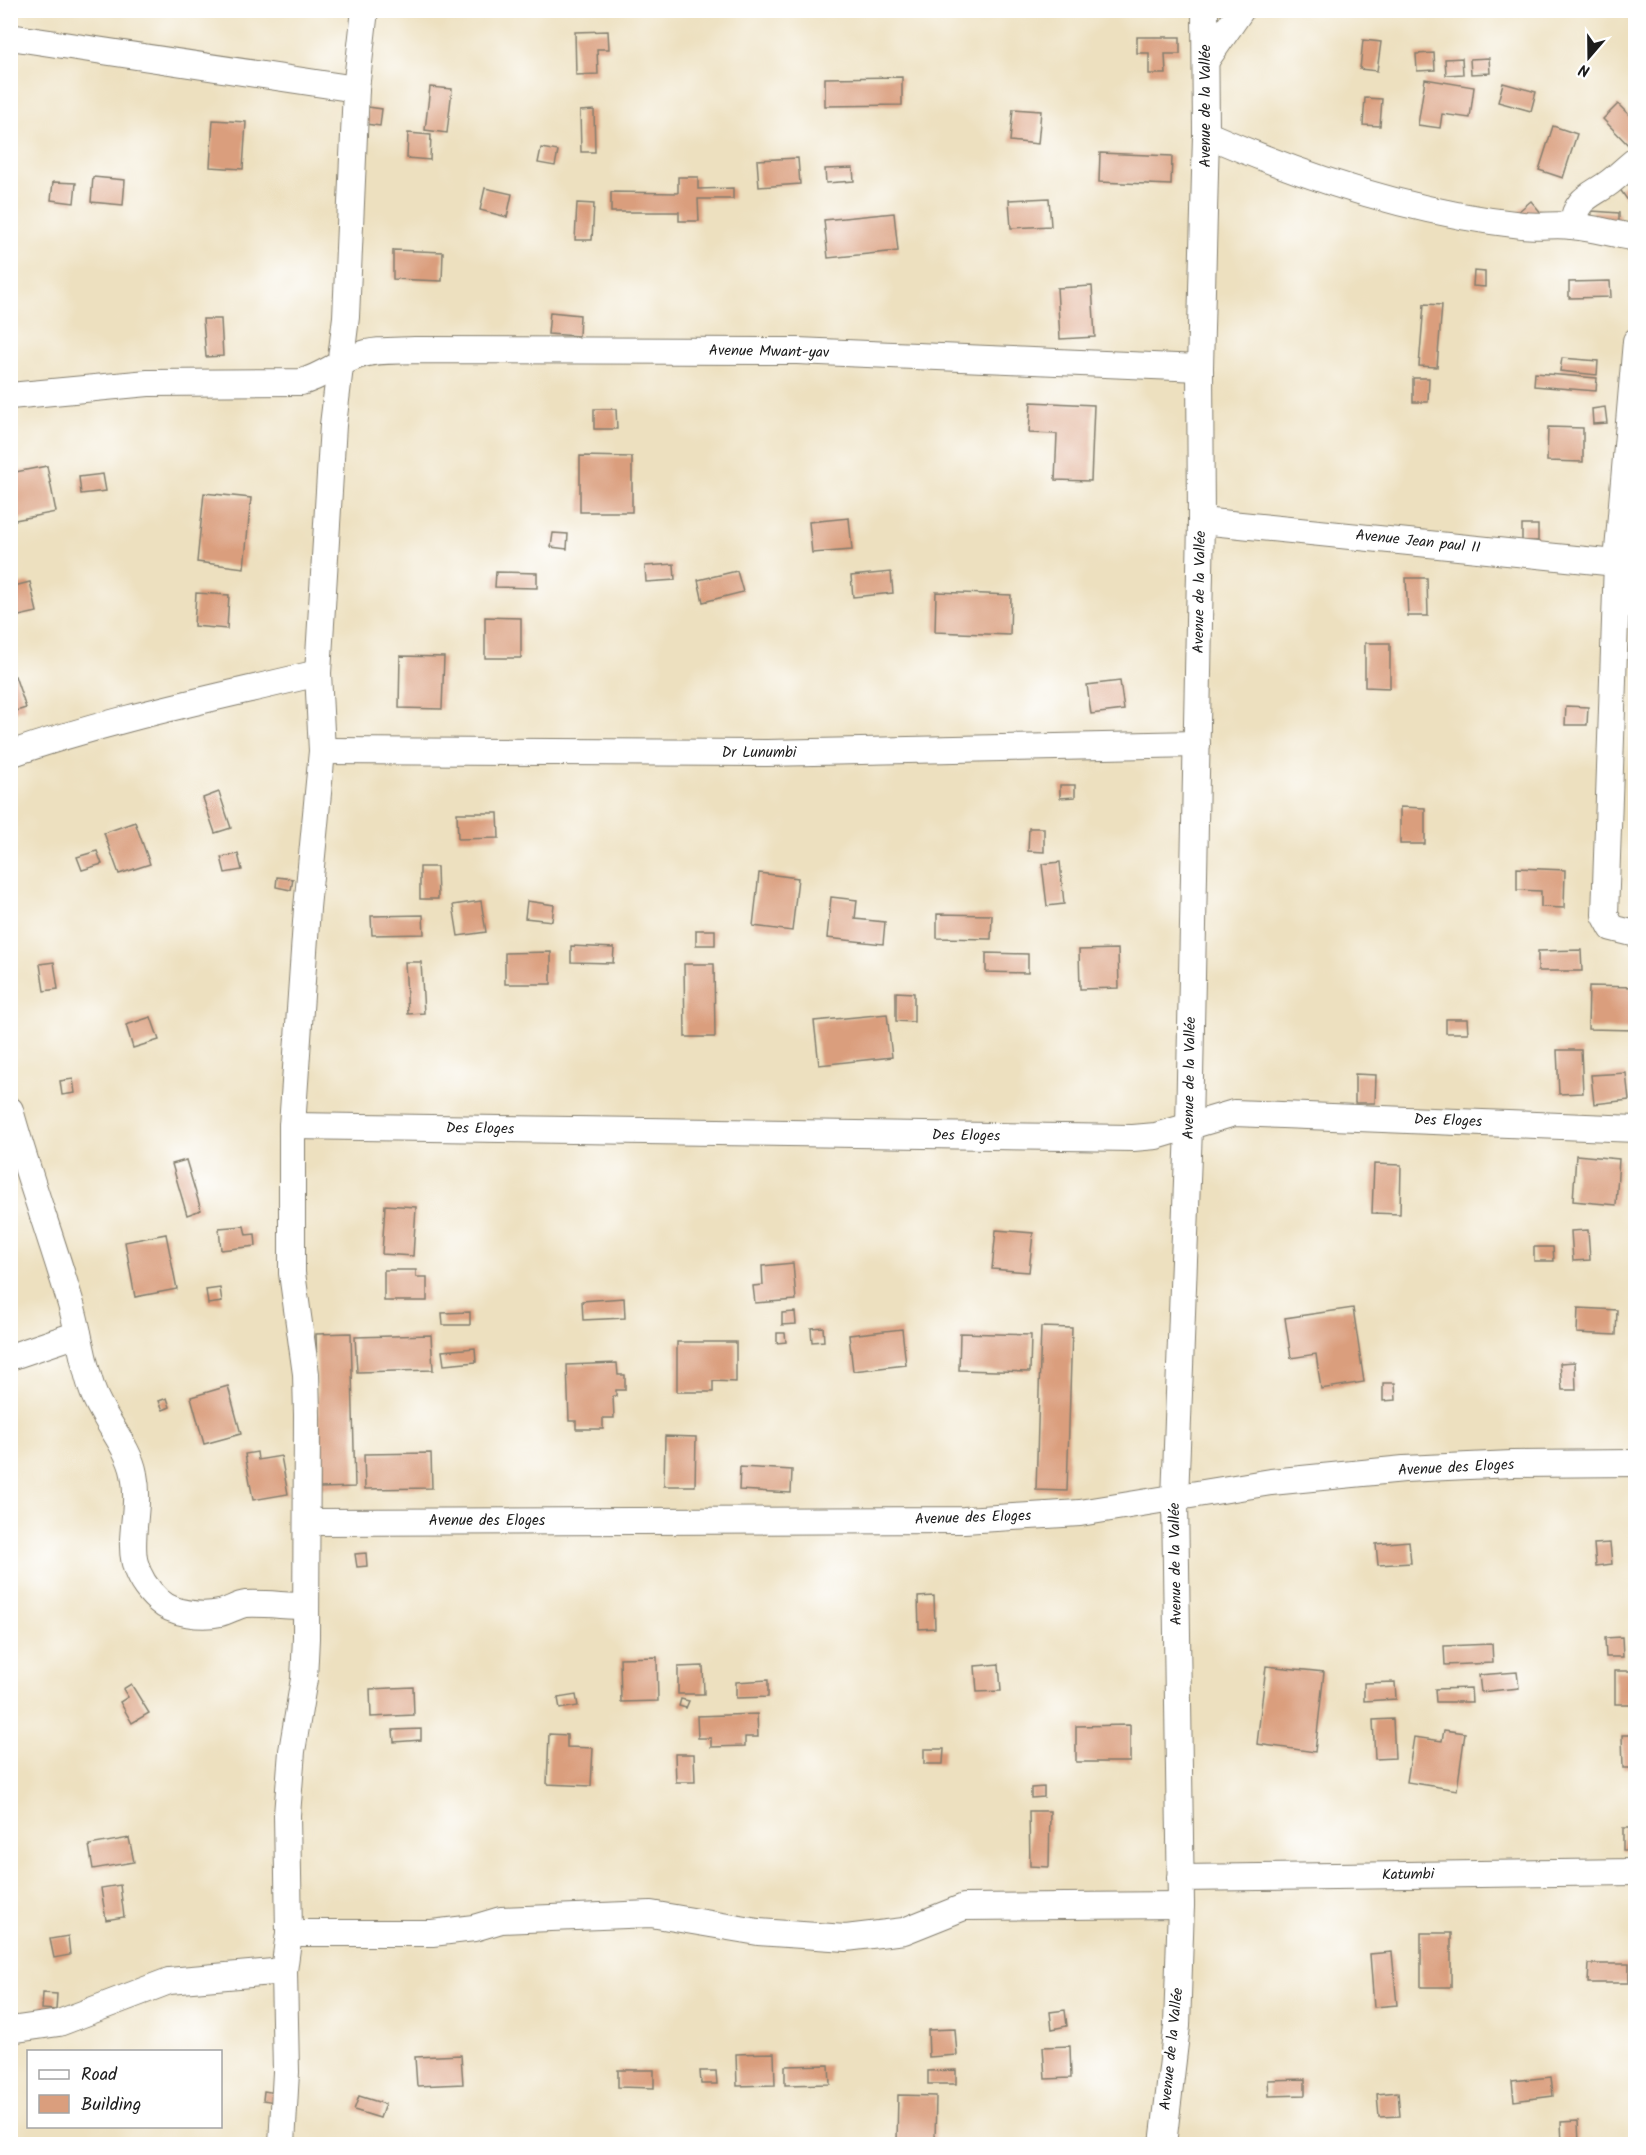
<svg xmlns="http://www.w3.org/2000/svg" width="1646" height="2155" font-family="Kalam,sans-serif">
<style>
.building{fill:#da9e7d}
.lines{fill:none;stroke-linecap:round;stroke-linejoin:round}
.minor-casing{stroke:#847e6e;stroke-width:28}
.minor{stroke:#fff;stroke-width:26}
.labels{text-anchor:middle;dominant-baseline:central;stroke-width:5;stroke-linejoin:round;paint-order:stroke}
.street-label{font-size:15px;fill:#1c1c1c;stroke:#fff}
</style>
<rect width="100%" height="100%" fill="#fff"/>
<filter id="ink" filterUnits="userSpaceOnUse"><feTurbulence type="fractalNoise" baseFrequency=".0167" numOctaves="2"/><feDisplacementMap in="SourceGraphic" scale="12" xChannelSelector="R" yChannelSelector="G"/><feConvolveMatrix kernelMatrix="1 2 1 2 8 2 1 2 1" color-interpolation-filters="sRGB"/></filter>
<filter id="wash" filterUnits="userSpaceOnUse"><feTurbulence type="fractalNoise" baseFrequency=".008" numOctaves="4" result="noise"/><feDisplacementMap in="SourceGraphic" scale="24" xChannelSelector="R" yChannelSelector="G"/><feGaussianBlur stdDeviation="1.35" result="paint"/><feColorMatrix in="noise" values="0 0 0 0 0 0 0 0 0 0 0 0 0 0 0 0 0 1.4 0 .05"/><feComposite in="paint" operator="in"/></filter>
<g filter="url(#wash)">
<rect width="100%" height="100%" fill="#ede0bf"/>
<g id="blocks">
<g class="building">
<polygon points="608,31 609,49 597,49 598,74 576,75 575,32"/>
<polygon points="1137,37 1180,37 1180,54 1165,54 1166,74 1149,74 1149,53 1137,53"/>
<polygon points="1363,40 1381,42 1377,71 1360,69"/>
<polygon points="1434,53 1435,70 1417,71 1416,54"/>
<polygon points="1462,58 1463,74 1446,75 1445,59"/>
<polygon points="1489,58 1490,73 1471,74 1470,59"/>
<polygon points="902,77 902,105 825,106 825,78"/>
<polygon points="1425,79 1474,87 1470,118 1442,114 1440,128 1418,125"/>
<polygon points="1503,83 1536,92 1531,111 1498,102"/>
<polygon points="430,87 452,89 447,133 425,130"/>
<polygon points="1365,98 1382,99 1380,126 1363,125"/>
<polygon points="1618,104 1636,122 1636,145 1632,149 1603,119"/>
<polygon points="368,107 382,109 380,126 366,124"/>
<polygon points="1013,109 1041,111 1038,144 1010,141"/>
<polygon points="594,110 595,152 581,152 580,111"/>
<polygon points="213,120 246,122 243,169 210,167"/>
<polygon points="1553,126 1577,134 1563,178 1539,170"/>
<polygon points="408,133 431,135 430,160 407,158"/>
<polygon points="541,148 558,151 555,166 538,163"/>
<polygon points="1100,153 1172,156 1171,185 1099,182"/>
<polygon points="798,158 800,184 759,187 757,160"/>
<polygon points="853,168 854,181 826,183 825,169"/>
<polygon points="93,177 125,180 123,205 91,202"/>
<polygon points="678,177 698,177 698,189 733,188 733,199 698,199 699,221 679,221 679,212 611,212 611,192 678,193"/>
<polygon points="1631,180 1636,186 1636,202 1631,205 1619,188"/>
<polygon points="53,182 76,183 74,203 51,200"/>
<polygon points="485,188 512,194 507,217 480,210"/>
<polygon points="1049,198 1051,226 1011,228 1009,200"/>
<polygon points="1531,201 1543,215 1530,225 1519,211"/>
<polygon points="577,203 594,204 592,240 575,240"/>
<polygon points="1592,211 1619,213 1619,227 1591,225"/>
<polygon points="894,213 898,251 828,258 824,220"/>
<polygon points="393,250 443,252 442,281 393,279"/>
<polygon points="1474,271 1485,272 1485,287 1473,286"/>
<polygon points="1610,281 1611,297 1569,298 1569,282"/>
<polygon points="1092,286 1095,337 1060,339 1057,288"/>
<polygon points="1424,304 1442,305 1437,367 1419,366"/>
<polygon points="550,312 580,315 579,336 548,334"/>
<polygon points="203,319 221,319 223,356 206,357"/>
<polygon points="1562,358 1598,361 1597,375 1560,371"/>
<polygon points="1535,373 1597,378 1596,391 1534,386"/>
<polygon points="1413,378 1429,378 1428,402 1413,402"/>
<polygon points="1031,402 1094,405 1091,481 1055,480 1057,434 1029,433"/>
<polygon points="1605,407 1607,423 1593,424 1592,409"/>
<polygon points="594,409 616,409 617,429 594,429"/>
<polygon points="1548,427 1583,428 1583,462 1547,461"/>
<polygon points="580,456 632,457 632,512 580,512"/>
<polygon points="47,466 56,512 10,521 10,473"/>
<polygon points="103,474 106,491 81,494 79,477"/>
<polygon points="204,493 251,498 244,568 197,562"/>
<polygon points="849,518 852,550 812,553 809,522"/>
<rect x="1522" y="525" width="16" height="16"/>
<polygon points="553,533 568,534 567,549 551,547"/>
<polygon points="674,564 675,580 646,582 645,566"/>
<polygon points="737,571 743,592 703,602 698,580"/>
<polygon points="496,572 537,573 537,588 495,587"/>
<polygon points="891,572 893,593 853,597 851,576"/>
<polygon points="1406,578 1427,578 1428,616 1408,616"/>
<polygon points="30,582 37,612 10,618 10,587"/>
<polygon points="936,592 1011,595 1010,635 935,632"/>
<polygon points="196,593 229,595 227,629 194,626"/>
<polygon points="485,617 521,618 521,658 485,658"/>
<polygon points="1365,643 1390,643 1390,688 1365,687"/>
<polygon points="400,656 444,657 442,709 399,708"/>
<polygon points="15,676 26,708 10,713 10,678"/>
<polygon points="1120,681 1124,710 1091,714 1087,685"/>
<polygon points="1566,706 1588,707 1587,725 1565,725"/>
<polygon points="1060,785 1075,785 1075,797 1060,798"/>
<polygon points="219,792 231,828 215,833 203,798"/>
<polygon points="1400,807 1425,808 1425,844 1400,844"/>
<polygon points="457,813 498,813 499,838 458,839"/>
<polygon points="135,822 150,864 119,874 104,833"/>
<polygon points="1029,828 1044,828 1044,852 1028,851"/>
<polygon points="97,851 102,864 82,870 77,857"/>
<polygon points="238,854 242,870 225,873 221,857"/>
<polygon points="1060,862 1064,904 1047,906 1042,864"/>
<polygon points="420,867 437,867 438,899 420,899"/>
<polygon points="1517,868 1565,870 1564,908 1541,907 1541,891 1517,890"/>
<polygon points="759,873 798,878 792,931 753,926"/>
<polygon points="277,877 293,879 291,890 276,887"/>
<polygon points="831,897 857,900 855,919 885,922 883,944 827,938"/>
<polygon points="481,901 486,932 458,936 453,905"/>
<polygon points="527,901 554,905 552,921 525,918"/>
<polygon points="937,914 992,915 991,939 937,938"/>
<polygon points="423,915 424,934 372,935 371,916"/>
<rect x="696" y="930" width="19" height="15"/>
<polygon points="571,946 614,948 613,963 571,962"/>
<polygon points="1118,949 1119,988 1080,989 1079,950"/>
<polygon points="1581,950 1582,971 1538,971 1538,951"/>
<polygon points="551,952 551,984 505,984 505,953"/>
<polygon points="986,953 1028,954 1028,973 986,972"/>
<polygon points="54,962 58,989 44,991 40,964"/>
<polygon points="405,962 421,962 424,1013 408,1014"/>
<polygon points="684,964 714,964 715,1037 685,1037"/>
<polygon points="1589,986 1636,987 1636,1030 1588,1029"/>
<polygon points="896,992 914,993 914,1022 896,1021"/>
<polygon points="887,1014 892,1057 819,1065 814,1021"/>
<polygon points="151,1017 159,1040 133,1048 126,1025"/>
<polygon points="1446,1019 1467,1019 1468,1033 1446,1033"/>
<polygon points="1557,1050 1581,1050 1583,1093 1559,1094"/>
<polygon points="1626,1073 1629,1100 1594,1104 1591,1075"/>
<polygon points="1355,1074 1376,1075 1375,1103 1355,1103"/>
<polygon points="73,1079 75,1093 62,1095 60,1081"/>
<polygon points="1576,1155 1619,1159 1616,1205 1573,1201"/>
<polygon points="186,1160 201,1210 187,1215 172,1164"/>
<polygon points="1374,1164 1401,1165 1400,1214 1372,1213"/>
<polygon points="385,1205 416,1207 413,1256 382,1254"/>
<polygon points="244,1226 246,1235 255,1234 256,1246 221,1250 219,1228"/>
<polygon points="996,1230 1033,1233 1029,1272 992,1269"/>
<polygon points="1588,1230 1590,1260 1573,1261 1571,1231"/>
<polygon points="166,1234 177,1289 135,1297 125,1242"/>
<polygon points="1534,1247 1553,1247 1554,1261 1534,1261"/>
<polygon points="793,1263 796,1300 755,1303 753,1286 763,1285 762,1266"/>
<polygon points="384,1270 416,1270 416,1277 427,1277 427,1301 384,1301"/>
<polygon points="220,1288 222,1302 208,1304 206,1290"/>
<polygon points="624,1298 625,1318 583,1320 582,1301"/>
<polygon points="1353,1308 1364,1382 1321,1389 1316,1354 1291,1358 1285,1318"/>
<polygon points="1578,1308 1617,1310 1616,1335 1577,1333"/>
<polygon points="470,1312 470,1325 443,1325 442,1313"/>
<polygon points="795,1312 796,1324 782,1325 782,1313"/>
<polygon points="823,1327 824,1341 812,1342 811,1328"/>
<polygon points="1041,1327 1072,1328 1067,1491 1036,1490"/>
<polygon points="902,1329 906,1365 853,1371 849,1335"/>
<polygon points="351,1333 355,1487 320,1488 316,1334"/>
<polygon points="777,1333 785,1333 786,1342 777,1343"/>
<polygon points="960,1333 1031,1335 1030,1372 959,1370"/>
<polygon points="431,1335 433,1370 357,1372 355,1337"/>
<polygon points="677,1342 736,1342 736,1382 713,1381 713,1392 677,1392"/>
<polygon points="475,1348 476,1362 444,1365 442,1351"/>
<polygon points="1575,1362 1576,1390 1562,1390 1560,1363"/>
<polygon points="617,1363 618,1375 625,1375 625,1390 616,1390 616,1396 613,1396 614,1418 603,1418 603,1429 576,1429 576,1421 569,1421 567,1365"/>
<polygon points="1383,1383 1395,1383 1396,1400 1383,1401"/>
<polygon points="228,1386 241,1434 204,1444 191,1397"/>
<polygon points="167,1398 170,1407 163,1410 159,1401"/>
<polygon points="665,1436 696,1437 695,1486 664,1486"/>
<polygon points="257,1452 258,1460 281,1456 288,1494 253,1500 245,1454"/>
<polygon points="431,1453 432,1488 365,1489 364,1454"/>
<polygon points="740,1467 792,1470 791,1493 739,1490"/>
<polygon points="1409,1541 1411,1563 1378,1565 1376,1544"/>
<polygon points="1610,1543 1612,1564 1596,1566 1594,1544"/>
<polygon points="366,1553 367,1566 357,1567 355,1554"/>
<polygon points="934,1596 935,1628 919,1629 918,1597"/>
<polygon points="1622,1637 1623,1657 1606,1657 1605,1638"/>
<polygon points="1492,1644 1493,1663 1445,1665 1444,1646"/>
<polygon points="657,1657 658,1701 621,1702 620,1658"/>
<polygon points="999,1664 1001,1691 977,1692 975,1666"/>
<polygon points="703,1666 704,1694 678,1694 678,1667"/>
<polygon points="1266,1666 1324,1672 1315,1752 1257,1744"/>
<rect x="1615" y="1671" width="21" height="33"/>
<polygon points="1517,1672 1519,1688 1481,1692 1479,1675"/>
<polygon points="768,1680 768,1697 736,1698 736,1682"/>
<polygon points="1395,1682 1396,1699 1364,1701 1364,1683"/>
<polygon points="131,1684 149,1713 132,1723 120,1702 128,1697 123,1689"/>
<polygon points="413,1687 414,1715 371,1717 370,1689"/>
<polygon points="1471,1688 1472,1702 1436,1702 1435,1689"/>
<polygon points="576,1695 578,1706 560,1709 558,1698"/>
<polygon points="681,1699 689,1701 686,1708 679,1706"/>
<polygon points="757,1714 758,1737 745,1737 745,1746 711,1747 711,1738 698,1738 697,1716"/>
<polygon points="1393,1719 1395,1758 1375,1759 1373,1720"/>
<polygon points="1130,1725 1130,1762 1076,1762 1076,1726"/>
<polygon points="421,1729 421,1740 394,1742 393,1730"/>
<polygon points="1444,1730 1465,1733 1457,1790 1407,1782 1414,1737 1442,1741"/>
<polygon points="549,1734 567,1735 567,1747 593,1748 591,1786 547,1784"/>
<polygon points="1622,1735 1636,1735 1636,1768 1623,1768"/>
<polygon points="924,1749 944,1749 943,1764 924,1764"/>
<polygon points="675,1754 694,1754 695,1782 676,1782"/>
<polygon points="1044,1787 1044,1797 1031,1798 1031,1788"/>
<polygon points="1029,1811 1050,1811 1049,1867 1030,1866"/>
<rect x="1623" y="1828" width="13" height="22"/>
<polygon points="129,1838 134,1862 93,1869 89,1845"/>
<polygon points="120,1885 124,1917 106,1920 101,1888"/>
<rect x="1421" y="1933" width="30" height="54"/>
<polygon points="68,1936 70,1955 54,1958 50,1939"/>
<polygon points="1392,1952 1397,2005 1374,2007 1370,1954"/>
<polygon points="1589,1964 1629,1964 1629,1983 1588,1983"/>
<polygon points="43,1993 57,1994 56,2010 42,2009"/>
<polygon points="1065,2010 1067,2026 1052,2029 1050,2012"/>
<polygon points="955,2029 957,2055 929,2057 928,2030"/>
<polygon points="1070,2046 1071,2078 1045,2079 1043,2047"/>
<polygon points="774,2053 775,2085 737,2086 736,2054"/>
<polygon points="461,2055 463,2084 417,2086 415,2057"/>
<polygon points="829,2065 830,2084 785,2085 785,2066"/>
<polygon points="618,2070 654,2070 654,2088 618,2087"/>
<polygon points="956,2070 956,2084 928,2084 928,2071"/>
<polygon points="700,2071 716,2071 717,2084 701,2084"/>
<polygon points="1551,2077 1553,2096 1514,2101 1512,2081"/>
<polygon points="1305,2079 1305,2095 1269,2096 1268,2080"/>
<polygon points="264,2091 276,2093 274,2102 263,2100"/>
<polygon points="1398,2092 1400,2116 1379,2117 1377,2094"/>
<polygon points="898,2095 936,2096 935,2141 897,2141"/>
<polygon points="359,2096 385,2104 380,2118 354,2110"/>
<polygon points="1578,2121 1579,2144 1562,2144 1561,2122"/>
</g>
</g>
</g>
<g filter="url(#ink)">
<use href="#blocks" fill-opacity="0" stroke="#847e6e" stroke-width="1.5"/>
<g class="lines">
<defs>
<g id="minor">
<polyline points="10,37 356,89"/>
<polyline points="1207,59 1241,10"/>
<path d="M 1206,134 C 1306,178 1413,213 1522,225 C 1539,227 1556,224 1572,226 C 1593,228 1615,234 1636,238"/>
<path d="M 1572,226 C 1576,197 1590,197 1610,182 C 1619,175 1627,167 1636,160"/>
<polyline points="1636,341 1617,562 1605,915 1612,928 1636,934"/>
<path d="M 10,396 L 148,383 L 301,382 C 322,377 337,363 357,356 C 375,349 397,351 415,350 L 797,351 L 1200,368"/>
<polyline points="1201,521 1636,565"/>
<polyline points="322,751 767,753 1197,744"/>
<path d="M 10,754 C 110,719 215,698 318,673"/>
<path d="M 10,1110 C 28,1175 51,1237 70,1301 C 79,1330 82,1360 92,1389 C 101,1417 129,1446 134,1474 C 144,1523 113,1559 159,1601 C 173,1614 202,1617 220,1613 C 229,1611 237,1605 246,1604 C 265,1603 286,1606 305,1606"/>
<polyline points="292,1126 1133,1138 1156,1136 1234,1113 1636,1129"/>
<polyline points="10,1357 78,1334"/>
<polyline points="307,1522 964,1520 1080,1513 1271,1482 1404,1469 1512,1464 1636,1463"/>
<polyline points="1180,1878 1636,1872"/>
<polyline points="289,1933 432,1933 474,1928 501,1920 651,1914 758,1932 846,1938 904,1931 964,1907 1181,1905"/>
<polyline points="10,2030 59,2023 169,1981 284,1971"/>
<polyline points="282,2144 286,2072 284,1971 289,1933 287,1815 292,1751 304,1679 306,1638 307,1415 306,1374 292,1273 292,1126 307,908 322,751 318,673 333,425 346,317 356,89 365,10"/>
<polyline points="1163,2144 1177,2026 1181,1905 1175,1499 1189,1128 1201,521 1200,368 1206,134 1205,10"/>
</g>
</defs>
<use href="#minor" class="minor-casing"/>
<use href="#minor" class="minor"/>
</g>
</g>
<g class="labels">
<g class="street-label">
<text transform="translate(1206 106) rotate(-90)">Avenue de la Vallée</text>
<text transform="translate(769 352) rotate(1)">Avenue Mwant-yav</text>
<text transform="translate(1418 542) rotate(6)">Avenue Jean paul II</text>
<text transform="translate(1200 592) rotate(-89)">Avenue de la Vallée</text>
<text x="759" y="753">Dr Lunumbi</text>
<text transform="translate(1190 1078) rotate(-89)">Avenue de la Vallée</text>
<text transform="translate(1448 1121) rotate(2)">Des Eloges</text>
<text transform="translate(480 1129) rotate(1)">Des Eloges</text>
<text transform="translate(966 1136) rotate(1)">Des Eloges</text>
<text transform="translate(1456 1468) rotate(-3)">Avenue des Eloges</text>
<text transform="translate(973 1518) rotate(-2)">Avenue des Eloges</text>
<text x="487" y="1521">Avenue des Eloges</text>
<text transform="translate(1176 1564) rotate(-91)">Avenue de la Vallée</text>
<text transform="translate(1408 1875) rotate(-1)">Katumbi</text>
<text transform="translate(1172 2049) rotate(-84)">Avenue de la Vallée</text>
</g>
</g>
<rect width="1646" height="2155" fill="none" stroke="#fff" stroke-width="36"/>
<rect x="27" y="2050" width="195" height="78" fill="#ffffff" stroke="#a4a4a4" stroke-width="1.5"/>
<rect x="39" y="2070" width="30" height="9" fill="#ffffff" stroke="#a4a4a4" stroke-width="1.5"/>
<text x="81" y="2080" font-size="18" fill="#1c1c1c">Road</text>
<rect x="39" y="2095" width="30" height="18" fill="#da9e7d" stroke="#a4a4a4" stroke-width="1.5"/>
<text x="81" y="2110" font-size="18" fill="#1c1c1c">Building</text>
<g transform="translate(1589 57) rotate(200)" stroke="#ffffff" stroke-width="4.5" paint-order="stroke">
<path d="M0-4.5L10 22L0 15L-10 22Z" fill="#1c1c1c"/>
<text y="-9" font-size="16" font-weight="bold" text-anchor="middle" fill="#1c1c1c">N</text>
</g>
</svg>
